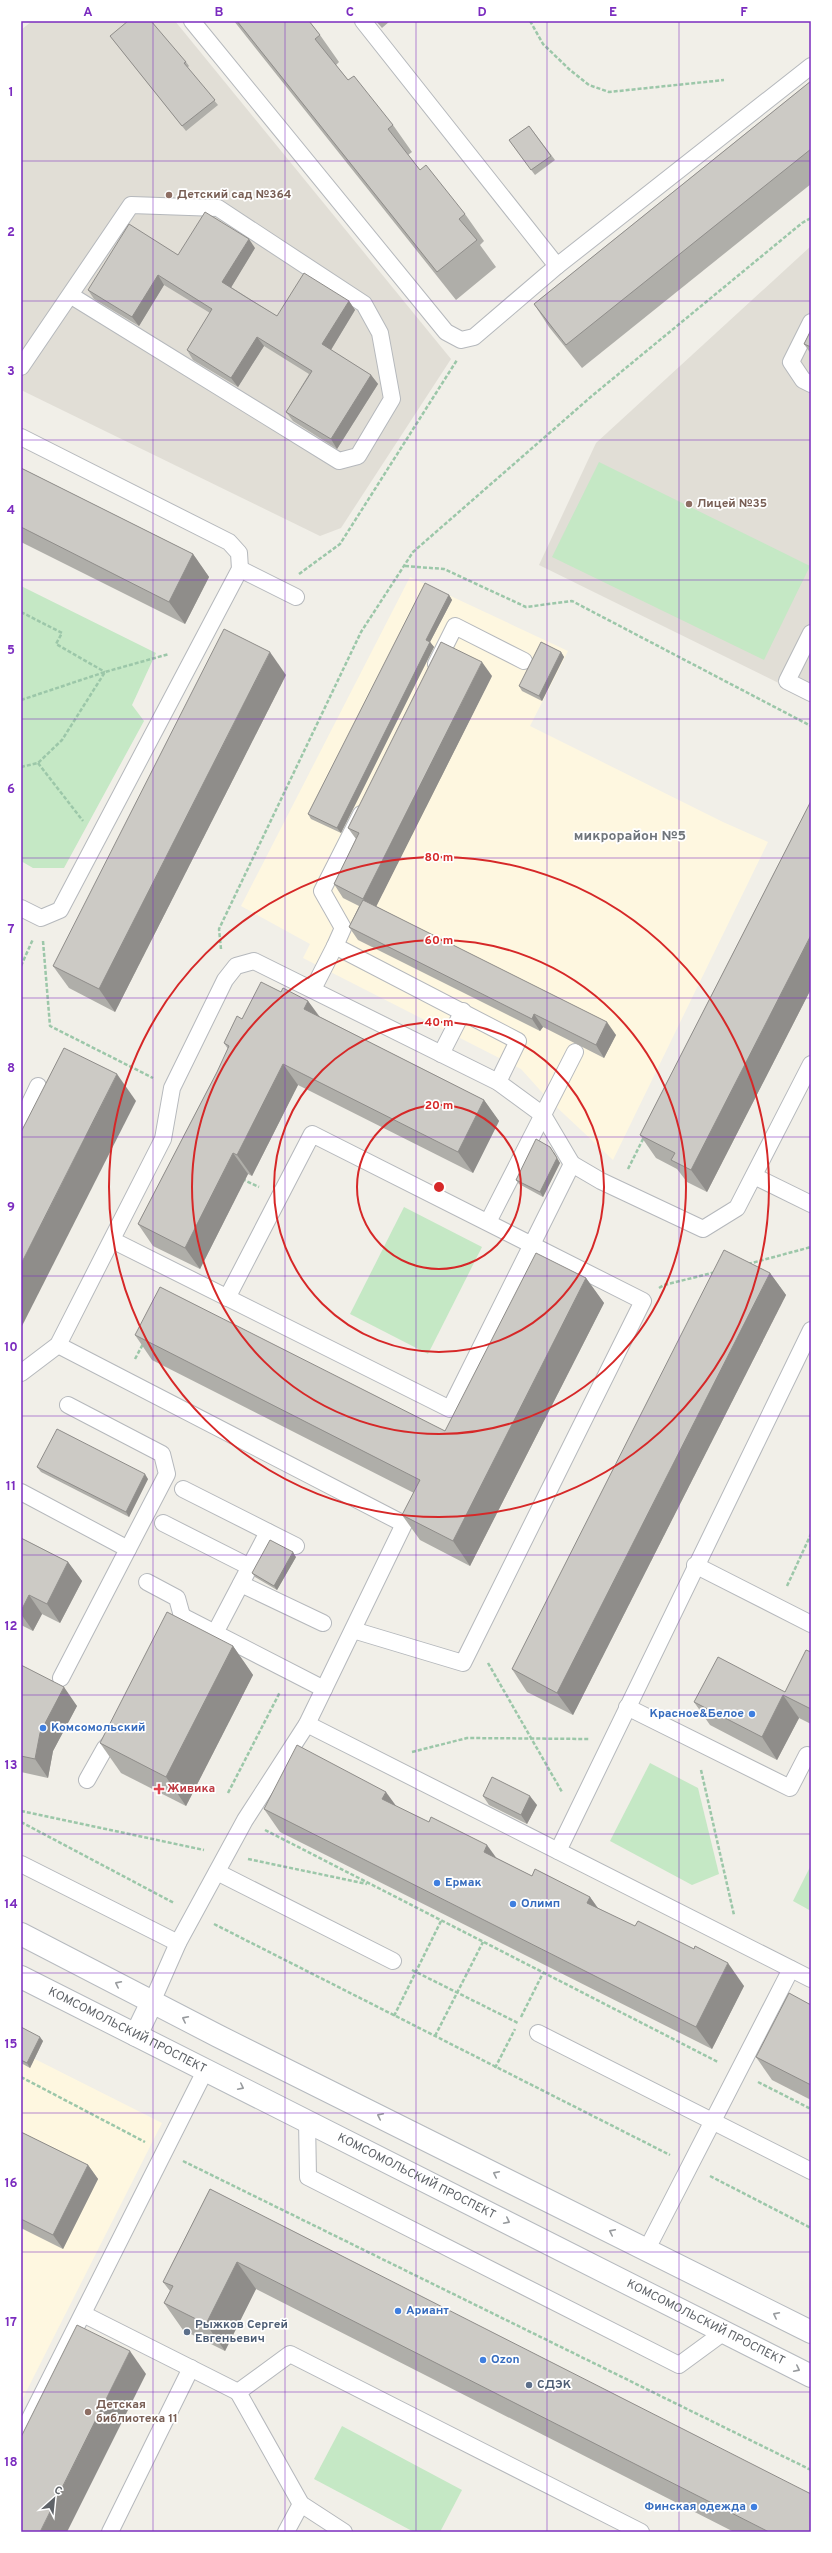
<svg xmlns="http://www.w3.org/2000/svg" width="832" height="2553" font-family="Overpass,sans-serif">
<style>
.commercial{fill:#fef7e0}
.education{fill:#e1ded6}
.green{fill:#c5e8c5}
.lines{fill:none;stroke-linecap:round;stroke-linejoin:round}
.service-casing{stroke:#b5b8bc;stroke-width:18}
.secondary-casing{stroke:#b6babf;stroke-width:24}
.path{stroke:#9cc7a9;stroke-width:2.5;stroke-dasharray:4 2;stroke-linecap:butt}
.service{stroke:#fff;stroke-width:16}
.secondary{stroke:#fff;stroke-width:22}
.wall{fill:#afaea9}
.shaded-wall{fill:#8f8d8a}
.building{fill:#cccac5;stroke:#8f8d8a}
.oneway{stroke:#979a9d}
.grid{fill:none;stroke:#7b2cbf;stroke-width:1;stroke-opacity:0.55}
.ring{fill:none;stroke:#d62828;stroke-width:2}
.education-dot{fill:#8d6e63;stroke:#fff;stroke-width:1.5}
.shop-dot{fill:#3f7fe0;stroke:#fff;stroke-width:1.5}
.health-dot{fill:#e0444e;stroke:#fff;stroke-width:1.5}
.service-dot{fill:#5c6f8a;stroke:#fff;stroke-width:1.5}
.labels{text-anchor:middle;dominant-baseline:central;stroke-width:3.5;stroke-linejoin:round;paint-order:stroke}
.education-label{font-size:12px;font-weight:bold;fill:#785e54;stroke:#fff;text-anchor:start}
.shop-label{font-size:12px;font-weight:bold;fill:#366cbe;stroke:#fff;text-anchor:start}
.health-label{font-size:12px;font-weight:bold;fill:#be3a42;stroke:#fff;text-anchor:start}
.street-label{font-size:12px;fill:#5f6368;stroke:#fff}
.service-label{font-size:12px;font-weight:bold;fill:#4e5e75;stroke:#fff;text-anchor:start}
.quarter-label{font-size:14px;font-weight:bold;fill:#70757a;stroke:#fff}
.centre{fill:#d62828;stroke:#fff;stroke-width:2}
.ring-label{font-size:12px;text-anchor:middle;font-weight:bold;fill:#d62828;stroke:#fff;stroke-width:3.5;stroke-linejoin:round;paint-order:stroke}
.neatline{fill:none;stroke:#7b2cbf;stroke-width:1.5}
.grid-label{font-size:13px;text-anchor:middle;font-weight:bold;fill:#7b2cbf}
</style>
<rect width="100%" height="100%" fill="#f1efe8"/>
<g class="commercial">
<polygon points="410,577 568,651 530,726 723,822 768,842 613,1160 549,1100 521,1069 303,958 310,944 241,906"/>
<polygon points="21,2052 162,2123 21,2402"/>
</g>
<g class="education">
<polygon points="32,21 175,21 451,359 341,528 320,536 21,390 21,30"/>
<polygon points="811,246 811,699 539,565 596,443"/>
</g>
<g class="green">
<polygon points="599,462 810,566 764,660 552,557"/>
<polygon points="21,586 156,653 132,705 144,721 64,868 33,868 21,861"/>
<polygon points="404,1207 482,1247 428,1354 350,1314"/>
<polygon points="650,1763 698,1788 719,1874 692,1885 610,1841"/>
<polygon points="811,1865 811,1911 793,1901"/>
<polygon points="342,2426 462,2490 440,2532 414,2532 314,2479"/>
</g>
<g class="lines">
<defs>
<g id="service">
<polyline points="192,21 446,332 461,340 474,337 557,266"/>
<polyline points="363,21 557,266 811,66"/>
<polyline points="811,322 791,362 803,380 811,384"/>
<polyline points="21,367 131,205 218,208 364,304 380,333 392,399 358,456 339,461 70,295"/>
<polyline points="21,437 229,542 239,553 240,569 60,910 41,918 21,908"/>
<polyline points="240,569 296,597"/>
<polyline points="811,633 787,681 811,693"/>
<polyline points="436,664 455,626 524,661"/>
<polyline points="361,814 322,891 343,928 335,946 518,1041 498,1082"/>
<polyline points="313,989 335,946"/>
<polyline points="441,1054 463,1011"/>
<polyline points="21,1122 38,1086"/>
<polyline points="572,1164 601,1181 703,1229 737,1208 811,1064"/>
<polyline points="754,1176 811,1204"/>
<polyline points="488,1222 575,1052"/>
<polyline points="227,1298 312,1134 643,1301 463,1663 353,1630"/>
<polyline points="58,1345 404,1524 307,1724 245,1820 178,1943 152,2002"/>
<polyline points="21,1373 58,1345 163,1139 172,1088 225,980 236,966 254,961 498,1082 543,1115 572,1164 450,1409 112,1240"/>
<polyline points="68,1405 162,1454 167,1474 128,1549"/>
<polyline points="183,1489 296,1546"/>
<polyline points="21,1492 128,1549 61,1678"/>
<polyline points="163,1523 250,1567"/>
<polyline points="695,1565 811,1624"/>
<polyline points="147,1582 177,1598 182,1616"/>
<polyline points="241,1584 323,1623"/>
<polyline points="215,1633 268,1532"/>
<polyline points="170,1638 182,1616 324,1689"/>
<polyline points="627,1707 790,1788 807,1755"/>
<polyline points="307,1724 811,1979"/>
<polyline points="87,1780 105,1748 118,1734"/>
<polyline points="558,1851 811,1330"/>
<polyline points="21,1864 178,1943"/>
<polyline points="217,1872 393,1961"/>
<polyline points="538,2033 811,2171"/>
<polyline points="307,2120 308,2177 679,2365 724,2332"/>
<polyline points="647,2249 791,1969"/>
<polyline points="83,2314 238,2392 290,2354 641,2532"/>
<polyline points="238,2392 301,2504 344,2532"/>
<polyline points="21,2436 206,2069"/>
<polyline points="110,2532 191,2368"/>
<polyline points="286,2532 301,2504"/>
</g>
<g id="secondary">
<polyline points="21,1934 218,2036 811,2332"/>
<path id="s1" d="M 21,1977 L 811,2376"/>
<polyline points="136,2035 152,2002"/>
</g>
</defs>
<use href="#service" class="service-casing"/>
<use href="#secondary" class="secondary-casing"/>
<g class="path">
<polyline points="530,21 543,44 570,70 589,85 609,92 724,80"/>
<polyline points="405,566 444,569 526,607 572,601 811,726"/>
<polyline points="299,574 340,544 457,360"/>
<polyline points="21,612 62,633 56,644 105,672"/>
<polyline points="21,700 105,672"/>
<polyline points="38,763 83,821"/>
<polyline points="21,767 38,763 62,740 105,672 169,654"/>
<polyline points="43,941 50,1026 153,1078"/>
<polyline points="221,949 219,929 361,632 413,552 593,395 802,223 811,218"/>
<polyline points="21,966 33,939"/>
<polyline points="628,1169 644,1137"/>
<polyline points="242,1179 259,1187"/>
<polyline points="748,1264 811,1247"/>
<polyline points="659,1288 664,1285 716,1272"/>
<polyline points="135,1359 143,1344"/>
<polyline points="787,1586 811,1534"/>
<polyline points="488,1663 562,1792"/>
<polyline points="412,1752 467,1738 589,1739"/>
<polyline points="701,1770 734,1915"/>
<polyline points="228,1793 280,1692"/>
<polyline points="21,1811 204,1850"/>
<polyline points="21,1822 174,1903"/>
<polyline points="265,1830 718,2062"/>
<polyline points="248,1859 367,1884"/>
<polyline points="214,1924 670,2155"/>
<polyline points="412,1970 518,2023"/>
<polyline points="394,2016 441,1921"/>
<polyline points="521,2017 543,1973"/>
<polyline points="435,2036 483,1942"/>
<polyline points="495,2068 515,2029"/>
<polyline points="21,2077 145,2142"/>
<polyline points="758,2082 811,2109"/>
<polyline points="183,2161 811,2470"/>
<polyline points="710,2176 811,2228"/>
</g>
<use href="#service" class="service"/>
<use href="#secondary" class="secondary"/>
</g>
<g class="wall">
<polygon points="234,21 309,21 320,35 339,62 336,65 348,80 393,125 412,152 408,155 420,170 465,214 484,241 480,245 496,267 456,300"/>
<polygon points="376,21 390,21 382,28"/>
<polygon points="110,36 186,62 189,66 187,68 218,105 186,131"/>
<polygon points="811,81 811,184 582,368 549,327 534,304"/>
<polygon points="529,126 555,160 535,175 509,140"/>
<polygon points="255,248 231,287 277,316 349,301 355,310 331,350 371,375 378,384 337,449 293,421 286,412 309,374 264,346 238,387 193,360 187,350 210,313 164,285 139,326 94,299 88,290 178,255"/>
<polygon points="811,330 811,354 804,344"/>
<polygon points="21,468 193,554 209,577 185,624 21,542"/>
<polygon points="449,595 452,600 430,642 434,647 341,833 311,819 308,814"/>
<polygon points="561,652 564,657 542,701 522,691 519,686"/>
<polygon points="286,675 115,1012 69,988 53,966"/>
<polygon points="492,676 376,906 616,1035 604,1058 543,1027 540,1031 358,940 349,927 359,906 343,898 334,884 356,839 348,828"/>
<polygon points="811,801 811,989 707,1192 687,1182 677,1169 656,1158 640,1135"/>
<polygon points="281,992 308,1001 320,1017 484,1100 499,1121 473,1173 298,1085 252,1176 248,1174 200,1269 153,1246 138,1224 217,1072 228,1049 224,1043 242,1019"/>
<polygon points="554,1152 560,1163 543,1197 519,1184 516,1180"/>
<polygon points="770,1273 786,1295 573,1715 527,1692 512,1669"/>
<polygon points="586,1278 604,1303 470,1566 420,1540 402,1515 414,1493 152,1360 135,1335 445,1431"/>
<polygon points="37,1467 148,1479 129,1517 41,1472"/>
<polygon points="21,1538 68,1562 82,1581 60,1623 42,1614 33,1631 21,1625"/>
<polygon points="296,1557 277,1590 255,1577 252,1573"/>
<polygon points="233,1646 253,1675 186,1806 121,1773 100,1743"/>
<polygon points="811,1652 811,1724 799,1718 777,1760 710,1725 694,1702 785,1692"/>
<polygon points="21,1665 77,1706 53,1751 48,1778 21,1772"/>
<polygon points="483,1796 537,1805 527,1824 489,1805"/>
<polygon points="396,1806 532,1876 590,1897 598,1908 744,1986 712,2049 280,1832 264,1809"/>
<polygon points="811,2005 811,2100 772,2080 756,2057"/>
<polygon points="21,2027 43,2041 30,2068 21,2063"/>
<polygon points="21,2132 88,2165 98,2179 63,2249 21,2228"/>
<polygon points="210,2189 811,2532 734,2532 256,2289 225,2351 183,2330 164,2303 170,2291 163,2282"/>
</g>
<g class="shaded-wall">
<polygon points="249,239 255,248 229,291 222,282"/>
<polygon points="158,275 164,285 139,326 132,317"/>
<polygon points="349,301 355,310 329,353 322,344"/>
<polygon points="257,337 264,346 238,387 231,378"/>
<polygon points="371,375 378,384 337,449 331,439"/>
<polygon points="193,554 209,577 185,624 169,602"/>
<polygon points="449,595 452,600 430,642 434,647 341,833 337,828 426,640"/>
<polygon points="270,652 286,675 115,1012 99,989"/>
<polygon points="561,652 564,657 542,701 539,696"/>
<polygon points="482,662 492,676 373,913 363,899"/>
<polygon points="811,935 811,989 707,1192 691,1170"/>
<polygon points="308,1001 323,1022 304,1009"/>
<polygon points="534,1014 543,1027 540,1031 532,1019"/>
<polygon points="607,1022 616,1035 604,1058 596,1045"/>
<polygon points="283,1064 298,1085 252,1176 237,1155"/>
<polygon points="117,1074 136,1101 21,1328 21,1264"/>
<polygon points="484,1100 499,1121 473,1173 458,1152"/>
<polygon points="550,1147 560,1163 543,1197 540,1192"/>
<polygon points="233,1153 248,1174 200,1269 185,1248"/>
<polygon points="770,1273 786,1295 573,1715 557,1693"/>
<polygon points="586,1278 604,1303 470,1566 453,1541"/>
<polygon points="145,1474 148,1479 129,1517 126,1512"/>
<polygon points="293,1552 296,1557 277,1590 274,1586"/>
<polygon points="68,1562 82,1581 60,1623 47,1604"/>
<polygon points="29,1595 42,1614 33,1631 21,1614 21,1611"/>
<polygon points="233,1646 253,1675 186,1806 166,1777"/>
<polygon points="64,1687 77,1706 53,1751 48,1778 35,1759 40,1733"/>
<polygon points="783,1695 799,1718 777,1760 762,1737"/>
<polygon points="386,1792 402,1814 382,1799"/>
<polygon points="530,1796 537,1805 527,1824 521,1815"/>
<polygon points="487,1845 503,1867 484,1852"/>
<polygon points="590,1897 606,1920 587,1903"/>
<polygon points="728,1963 744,1986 712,2049 696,2027"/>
<polygon points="40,2037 43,2041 30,2068 27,2063"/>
<polygon points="88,2165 98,2179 63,2249 53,2235"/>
<polygon points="237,2262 256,2289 225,2351 206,2324"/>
<polygon points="130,2351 146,2374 67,2532 40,2532"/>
</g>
<g class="building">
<polygon points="128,21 151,21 186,62 184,63 215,100 182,126 110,36"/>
<polygon points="237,21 309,21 320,35 315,39 348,80 354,76 393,125 388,129 420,170 426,165 465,214 459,219 477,240 437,272"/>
<polygon points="811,81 811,149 566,345 534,304"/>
<polygon points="529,126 551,156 531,170 509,140"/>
<polygon points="205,212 249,239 222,282 249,299 277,316 304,273 349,301 322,344 371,375 331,439 286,412 312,371 257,337 231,378 187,350 212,309 158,275 132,317 88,290 129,224 178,255"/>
<polygon points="811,330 811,347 804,344"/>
<polygon points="21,468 193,554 169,602 21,527"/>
<polygon points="425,583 449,595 426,640 430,642 337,828 308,814"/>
<polygon points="224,629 270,652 99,989 53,966"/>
<polygon points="441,642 482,662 363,899 334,884 359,833 348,828"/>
<polygon points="541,642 561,652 539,696 519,686"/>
<polygon points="811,801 811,935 691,1170 671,1160 675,1153 640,1135"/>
<polygon points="363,900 607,1022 596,1045 534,1014 532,1019 349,927"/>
<polygon points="261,982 281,992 283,988 308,1001 304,1009 484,1100 458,1152 283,1064 237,1155 233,1153 185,1248 138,1224 217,1072 229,1046 224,1043 237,1016 242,1019"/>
<polygon points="64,1048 117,1074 21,1264 21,1132"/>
<polygon points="536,1139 550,1147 557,1158 540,1192 516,1180"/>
<polygon points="724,1250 770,1273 557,1693 512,1669"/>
<polygon points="536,1253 586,1278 453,1541 402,1515 420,1480 135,1335 160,1287 445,1431"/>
<polygon points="57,1429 145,1474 126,1512 37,1467"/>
<polygon points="21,1538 68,1562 47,1604 29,1595 21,1611"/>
<polygon points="270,1540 293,1552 274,1586 252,1573"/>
<polygon points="167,1612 233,1646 166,1777 100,1743"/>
<polygon points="806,1650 811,1652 811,1709 783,1695 762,1737 694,1702 718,1657 785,1692"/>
<polygon points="21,1665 64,1687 40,1733 35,1759 21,1756"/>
<polygon points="297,1745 386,1792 382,1799 429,1822 431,1817 487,1845 484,1852 532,1876 535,1869 590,1897 587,1903 635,1926 638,1921 694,1949 695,1946 728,1963 696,2027 264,1809"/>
<polygon points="492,1777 530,1796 521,1815 483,1796"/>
<polygon points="789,1993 811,2005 811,2085 756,2057"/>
<polygon points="21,2027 40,2037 27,2063 21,2060"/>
<polygon points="21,2132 88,2165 53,2235 21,2219"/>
<polygon points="210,2189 811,2494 811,2532 769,2532 237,2262 206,2324 164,2303 173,2286 163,2282"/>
<polygon points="77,2325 130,2351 40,2532 21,2532 21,2437"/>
</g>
<defs><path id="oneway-chevron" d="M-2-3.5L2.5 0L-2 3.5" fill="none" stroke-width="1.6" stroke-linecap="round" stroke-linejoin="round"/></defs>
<g class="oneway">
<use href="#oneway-chevron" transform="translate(118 1984) rotate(-153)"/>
<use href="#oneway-chevron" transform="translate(185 2019) rotate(-153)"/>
<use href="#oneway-chevron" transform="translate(241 2087) rotate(27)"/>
<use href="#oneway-chevron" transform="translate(380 2116) rotate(-154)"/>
<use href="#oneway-chevron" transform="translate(496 2174) rotate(-154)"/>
<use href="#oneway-chevron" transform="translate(507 2221) rotate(27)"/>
<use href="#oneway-chevron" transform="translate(612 2232) rotate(-154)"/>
<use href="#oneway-chevron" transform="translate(776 2315) rotate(-153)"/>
<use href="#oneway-chevron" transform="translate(797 2369) rotate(27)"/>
</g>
<path class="grid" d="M 153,21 L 153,2532M 285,21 L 285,2532M 416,21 L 416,2532M 547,21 L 547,2532M 679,21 L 679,2532M 21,161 L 811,161M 21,301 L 811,301M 21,440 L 811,440M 21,580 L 811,580M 21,719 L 811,719M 21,858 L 811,858M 21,998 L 811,998M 21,1137 L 811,1137M 21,1276 L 811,1276M 21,1416 L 811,1416M 21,1555 L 811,1555M 21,1695 L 811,1695M 21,1834 L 811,1834M 21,1973 L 811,1973M 21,2113 L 811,2113M 21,2252 L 811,2252M 21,2392 L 811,2392"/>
<g class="ring">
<circle cx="439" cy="1187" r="82"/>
<circle cx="439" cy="1187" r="165"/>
<circle cx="439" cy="1187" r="247"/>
<circle cx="439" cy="1187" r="330"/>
</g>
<g class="education-dot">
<circle cx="169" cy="195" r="4"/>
<circle cx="689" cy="504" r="4"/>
<circle cx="88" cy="2412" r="4"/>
</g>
<g class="shop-dot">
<circle cx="752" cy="1714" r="4"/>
<circle cx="43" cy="1728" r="4"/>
<circle cx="437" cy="1883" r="4"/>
<circle cx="513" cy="1904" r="4"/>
<circle cx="398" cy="2311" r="4"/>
<circle cx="483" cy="2360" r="4"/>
<circle cx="754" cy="2507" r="4"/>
</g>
<path class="health-dot" d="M157 1783h4v4h4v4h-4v4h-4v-4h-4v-4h4z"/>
<g class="service-dot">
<circle cx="187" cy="2332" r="4"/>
<circle cx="529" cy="2385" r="4"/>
</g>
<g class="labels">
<g class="education-label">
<text x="177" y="195">Детский сад №364</text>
<text x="697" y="504">Лицей №35</text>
<text x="96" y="2405">Детская<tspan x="96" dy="14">библиотека 11</tspan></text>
</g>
<g class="shop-label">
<text x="744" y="1714" text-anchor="end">Красное&amp;Белое</text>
<text x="51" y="1728">Комсомольский</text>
<text x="445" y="1883">Ермак</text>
<text x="521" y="1904">Олимп</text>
<text x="406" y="2311">Ариант</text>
<text x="491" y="2360">Ozon</text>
<text x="746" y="2507" text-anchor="end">Финская одежда</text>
</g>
<g class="health-label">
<text x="167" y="1789">Живика</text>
</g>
<g class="street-label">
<text stroke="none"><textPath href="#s1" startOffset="119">КОМСОМОЛЬСКИЙ ПРОСПЕКТ</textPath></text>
<text stroke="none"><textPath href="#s1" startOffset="443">КОМСОМОЛЬСКИЙ ПРОСПЕКТ</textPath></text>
<text stroke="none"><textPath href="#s1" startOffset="767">КОМСОМОЛЬСКИЙ ПРОСПЕКТ</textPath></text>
</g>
<g class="service-label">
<text x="195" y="2325">Рыжков Сергей<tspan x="195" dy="14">Евгеньевич</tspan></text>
<text x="537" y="2385">СДЭК</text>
</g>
<g class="quarter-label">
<text x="630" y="836">микрорайон №5</text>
</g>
</g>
<circle cx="439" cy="1187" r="6" class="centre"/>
<g class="ring-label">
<text x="439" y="861">80 m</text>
<text x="439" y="944">60 m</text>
<text x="439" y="1026">40 m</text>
<text x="439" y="1109">20 m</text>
</g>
<rect width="832" height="2553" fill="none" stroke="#ffffff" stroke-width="44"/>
<g transform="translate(54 2499) rotate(27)" stroke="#ffffff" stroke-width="3" paint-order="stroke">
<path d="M0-3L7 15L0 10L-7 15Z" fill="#5f6368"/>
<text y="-6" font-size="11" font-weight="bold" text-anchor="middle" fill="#5f6368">С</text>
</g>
<rect x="22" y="22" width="788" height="2509" class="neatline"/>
<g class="grid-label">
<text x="88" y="16">A</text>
<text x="219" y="16">B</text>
<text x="350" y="16">C</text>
<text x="482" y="16">D</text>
<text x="613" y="16">E</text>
<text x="744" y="16">F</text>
<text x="11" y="96">1</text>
<text x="11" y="236">2</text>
<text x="11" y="375">3</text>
<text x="11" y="514">4</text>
<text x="11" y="654">5</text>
<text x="11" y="793">6</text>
<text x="11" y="933">7</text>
<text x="11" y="1072">8</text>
<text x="11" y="1211">9</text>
<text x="11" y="1351">10</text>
<text x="11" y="1490">11</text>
<text x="11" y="1630">12</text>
<text x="11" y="1769">13</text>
<text x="11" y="1908">14</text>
<text x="11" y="2048">15</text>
<text x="11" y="2187">16</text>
<text x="11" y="2326">17</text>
<text x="11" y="2466">18</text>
</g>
</svg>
